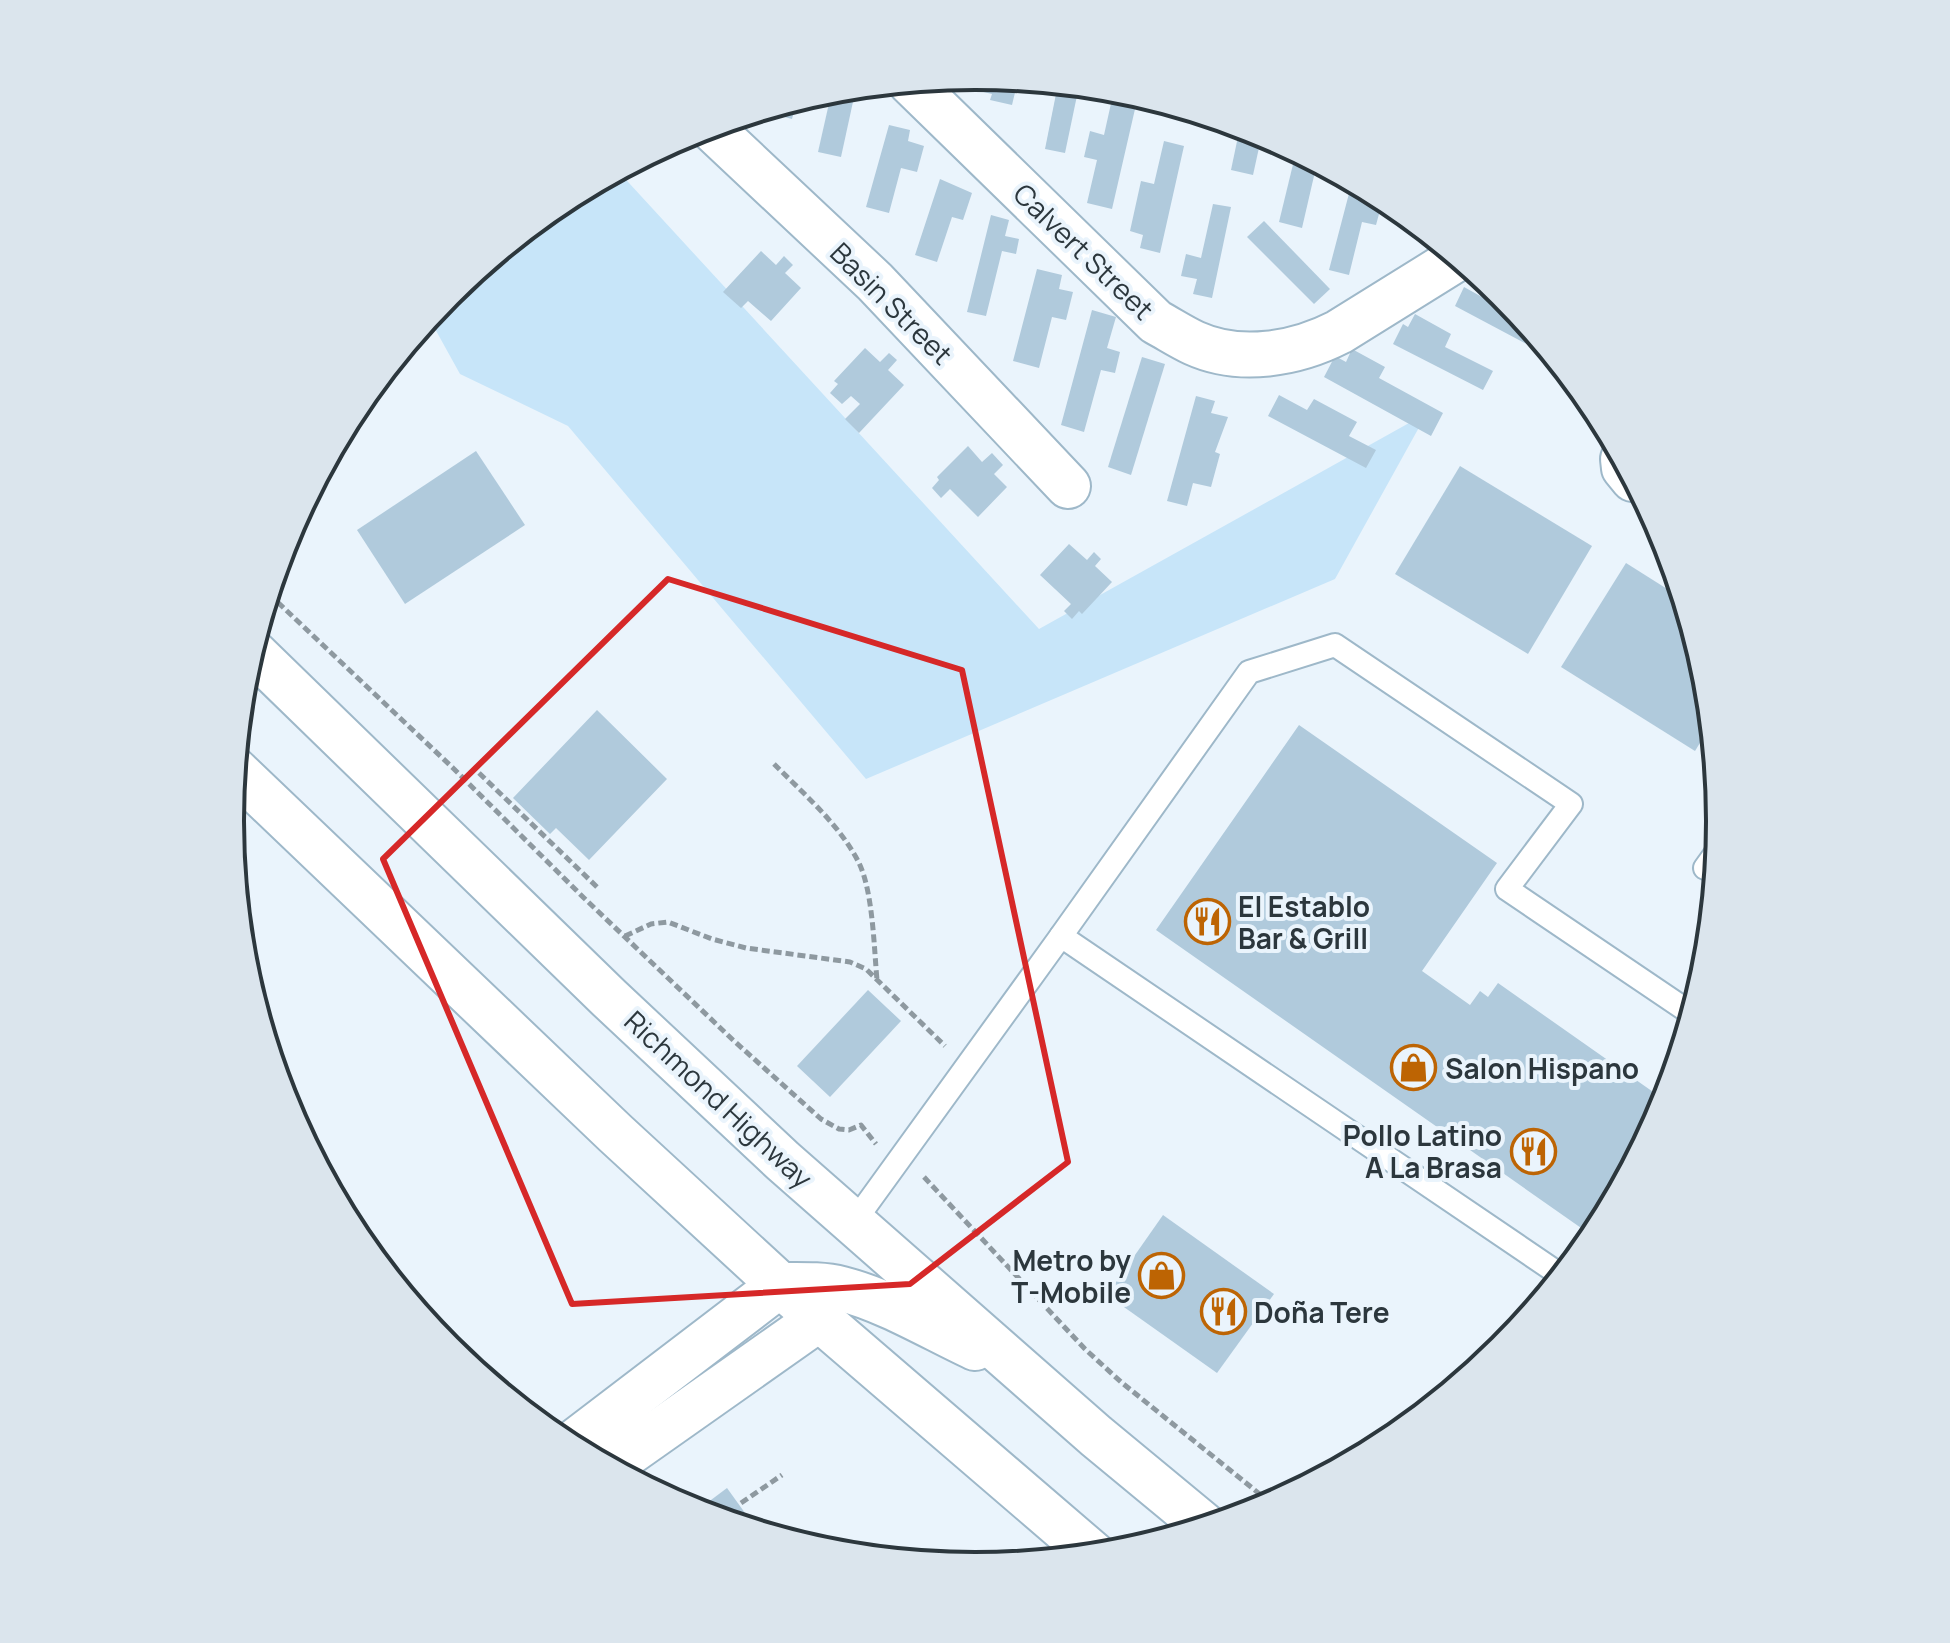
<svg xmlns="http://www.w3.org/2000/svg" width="1950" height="1643" font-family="Manrope,sans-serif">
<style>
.green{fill:#c7e5f9}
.building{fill:#b0cadc}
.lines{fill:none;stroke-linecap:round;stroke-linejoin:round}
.service-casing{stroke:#9eb8c9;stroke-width:26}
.minor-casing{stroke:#9eb8c9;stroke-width:48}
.primary-casing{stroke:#9eb8c9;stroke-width:48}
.path{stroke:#8e99a0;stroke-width:5;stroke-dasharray:8 4;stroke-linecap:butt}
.service{stroke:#fff;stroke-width:22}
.minor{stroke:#fff;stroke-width:44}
.primary{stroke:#fff;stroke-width:44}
.marked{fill:none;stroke:#d62828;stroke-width:6;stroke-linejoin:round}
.labels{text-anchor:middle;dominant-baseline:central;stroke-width:8;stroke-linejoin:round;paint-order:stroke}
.street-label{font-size:28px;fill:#2c373d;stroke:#eaf4fc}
.poi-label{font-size:28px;font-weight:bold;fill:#2c373d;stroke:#eaf4fc;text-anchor:start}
.rim{fill:none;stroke:#2c373d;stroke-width:4}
</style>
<rect width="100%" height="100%" fill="#eaf4fc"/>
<polygon class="green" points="618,171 1039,629 1427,413 1335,579 866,779 568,426 460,374 429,318 448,294 561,201"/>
<g class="building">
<polygon points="979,76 1018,80 1012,105 990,100 992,94 975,90"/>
<polygon points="1058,84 1079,86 1065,153 1045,149"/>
<polygon points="856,88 841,157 818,152 832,90"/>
<polygon points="1114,90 1138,96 1112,209 1087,203 1097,160 1084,157 1090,131 1104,135"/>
<polygon points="797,100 792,119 766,112 766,110"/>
<polygon points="1183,109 1205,116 1204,121 1182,115"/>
<polygon points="889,125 910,130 908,141 924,146 917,172 901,168 889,213 866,207"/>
<polygon points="1240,127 1262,134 1253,175 1231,170"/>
<polygon points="1164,141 1184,146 1160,253 1140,248 1143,235 1130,231 1141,181 1154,184"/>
<polygon points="1296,152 1317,163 1302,228 1279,222"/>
<polygon points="940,179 972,193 963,220 952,217 937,262 915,255"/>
<polygon points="1352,182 1370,191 1368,200 1382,203 1376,225 1362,222 1349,275 1329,270"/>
<polygon points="1213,204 1231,207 1212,298 1193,294 1197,279 1181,276 1186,254 1201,258"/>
<polygon points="991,215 1009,220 1005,236 1019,239 1016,254 1002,251 986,316 967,312"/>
<polygon points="1264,221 1330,289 1314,304 1247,237"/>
<polygon points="761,251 776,265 784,256 793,265 785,273 801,288 771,321 748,301 741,308 723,292"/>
<polygon points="1037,269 1062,275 1059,289 1073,292 1066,320 1052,317 1039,368 1013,361"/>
<polygon points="1464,287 1500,307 1505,298 1555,359 1455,306"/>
<polygon points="1092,310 1116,317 1107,348 1120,352 1115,373 1101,370 1084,432 1061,425"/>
<polygon points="1415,314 1451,334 1445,347 1493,371 1483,390 1393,344 1403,324 1408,327"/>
<polygon points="865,348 880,362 889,353 897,360 888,370 904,385 859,433 845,419 860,404 851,396 842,404 830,393 838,384 834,381"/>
<polygon points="1352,349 1385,367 1379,378 1443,413 1431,436 1324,377 1335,356 1346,362"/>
<polygon points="1142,357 1165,364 1131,475 1108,467"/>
<polygon points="1279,395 1307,410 1314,399 1357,422 1349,436 1376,450 1366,468 1268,416"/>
<polygon points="1196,396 1215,401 1211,413 1228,417 1215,452 1220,454 1211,487 1193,483 1187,506 1167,501"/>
<polygon points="968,446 982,462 992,453 1003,465 994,474 1007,487 978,517 950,489 941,498 932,488 939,480 937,477"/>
<polygon points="476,451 525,525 405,604 357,530"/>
<polygon points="1460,466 1592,546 1528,654 1395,574"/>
<polygon points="1069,544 1087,560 1094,552 1101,559 1095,566 1112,582 1082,614 1079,611 1072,619 1064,611 1071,604 1040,575"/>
<polygon points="1626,563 1683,599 1706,677 1711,725 1695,751 1561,667"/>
<polygon points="597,710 667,779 589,860 556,828 550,834 513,798"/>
<polygon points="1299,725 1497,863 1422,971 1470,1005 1480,991 1488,997 1498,983 1666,1101 1594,1237 1156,930"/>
<polygon points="868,990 901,1021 830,1097 797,1066"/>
<polygon points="284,1098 302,1123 297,1127 286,1106"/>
<polygon points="1163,1215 1274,1294 1217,1373 1107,1295"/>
<polygon points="727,1488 758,1531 695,1512"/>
</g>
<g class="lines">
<defs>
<g id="service">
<polyline points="1705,868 1718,850"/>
<polyline points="1061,936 1249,672 1335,645 1571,804 1507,889 1692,1014"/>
<polyline points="854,1222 1061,936 1562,1276"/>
</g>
<g id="minor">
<path d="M 910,82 L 1156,322 C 1169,329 1181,337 1194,343 C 1240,364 1296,354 1339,332 L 1458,258"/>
<polyline points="710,127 875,282 1068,486"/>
<polyline points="1623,459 1624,468 1633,479"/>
<polyline points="569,1446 780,1285"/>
<polyline points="609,1467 819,1319"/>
</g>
<g id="primary">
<polyline points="252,651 609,998 783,1161 1096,1436 1206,1527"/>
<polyline points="235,770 615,1133 780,1285 1094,1555"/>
<path d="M 780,1285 C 801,1285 822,1284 842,1289 C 888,1301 932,1328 975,1348"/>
</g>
</defs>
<use href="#service" class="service-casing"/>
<use href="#minor" class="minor-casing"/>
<use href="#primary" class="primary-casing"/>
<g class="path">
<polyline points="269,594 454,769 584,898 733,1040 821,1119 839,1129 849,1130 861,1125 876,1144"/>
<path d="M 774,764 C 804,794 840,825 859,863 C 873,892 874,948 877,980"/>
<polyline points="479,773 597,887"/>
<polyline points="625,936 651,924 668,922 712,939 746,948 850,962 866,969 945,1046"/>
<polyline points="924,1177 1085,1349 1121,1382 1272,1504"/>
<polyline points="741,1503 782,1475"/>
</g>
<use href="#service" class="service"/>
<use href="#minor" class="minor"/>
<use href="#primary" class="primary"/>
</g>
<path class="marked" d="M 668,579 L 962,670 L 1068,1162 L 910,1284 L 572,1304 L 383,859 Z"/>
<defs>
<symbol id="restaurant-ring" viewBox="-11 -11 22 22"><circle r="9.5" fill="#eaf4fc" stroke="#bd6403" stroke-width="1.5"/><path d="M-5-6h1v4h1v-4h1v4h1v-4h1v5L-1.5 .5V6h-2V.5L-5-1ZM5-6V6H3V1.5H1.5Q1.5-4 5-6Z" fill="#bd6403"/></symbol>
<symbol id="shop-ring" viewBox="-11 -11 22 22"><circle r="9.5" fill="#eaf4fc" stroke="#bd6403" stroke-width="1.5"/><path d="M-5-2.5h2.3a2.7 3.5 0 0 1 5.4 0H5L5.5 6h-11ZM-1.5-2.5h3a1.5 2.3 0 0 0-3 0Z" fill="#bd6403"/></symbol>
</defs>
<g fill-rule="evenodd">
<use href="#restaurant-ring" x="1182" y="896" width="51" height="51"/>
<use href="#shop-ring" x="1388" y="1042" width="51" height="51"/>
<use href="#restaurant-ring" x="1508" y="1126" width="51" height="51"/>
<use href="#shop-ring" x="1136" y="1250" width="51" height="51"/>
<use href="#restaurant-ring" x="1198" y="1286" width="51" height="51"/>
</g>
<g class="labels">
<g class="street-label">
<text transform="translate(1084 251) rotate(44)">Calvert Street</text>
<text transform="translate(892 303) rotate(45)">Basin Street</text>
<text transform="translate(719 1099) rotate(43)">Richmond Highway</text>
</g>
<g class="poi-label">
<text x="1238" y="906">El Establo<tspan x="1238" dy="32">Bar &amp; Grill</tspan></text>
<text x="1445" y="1068">Salon Hispano</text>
<text x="1502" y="1135" text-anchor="end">Pollo Latino<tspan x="1502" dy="32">A La Brasa</tspan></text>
<text x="1131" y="1260" text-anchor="end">Metro by<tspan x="1131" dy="32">T-Mobile</tspan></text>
<text x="1254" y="1312">Doña Tere</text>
</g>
</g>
<path d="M0 0H1950V1643H0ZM244 821a731 731 0 1 1 1462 0a731 731 0 1 1-1462 0Z" fill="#dbe5ed" fill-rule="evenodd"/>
<path class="rim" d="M244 821a731 731 0 1 1 1462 0a731 731 0 1 1-1462 0Z"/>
</svg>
